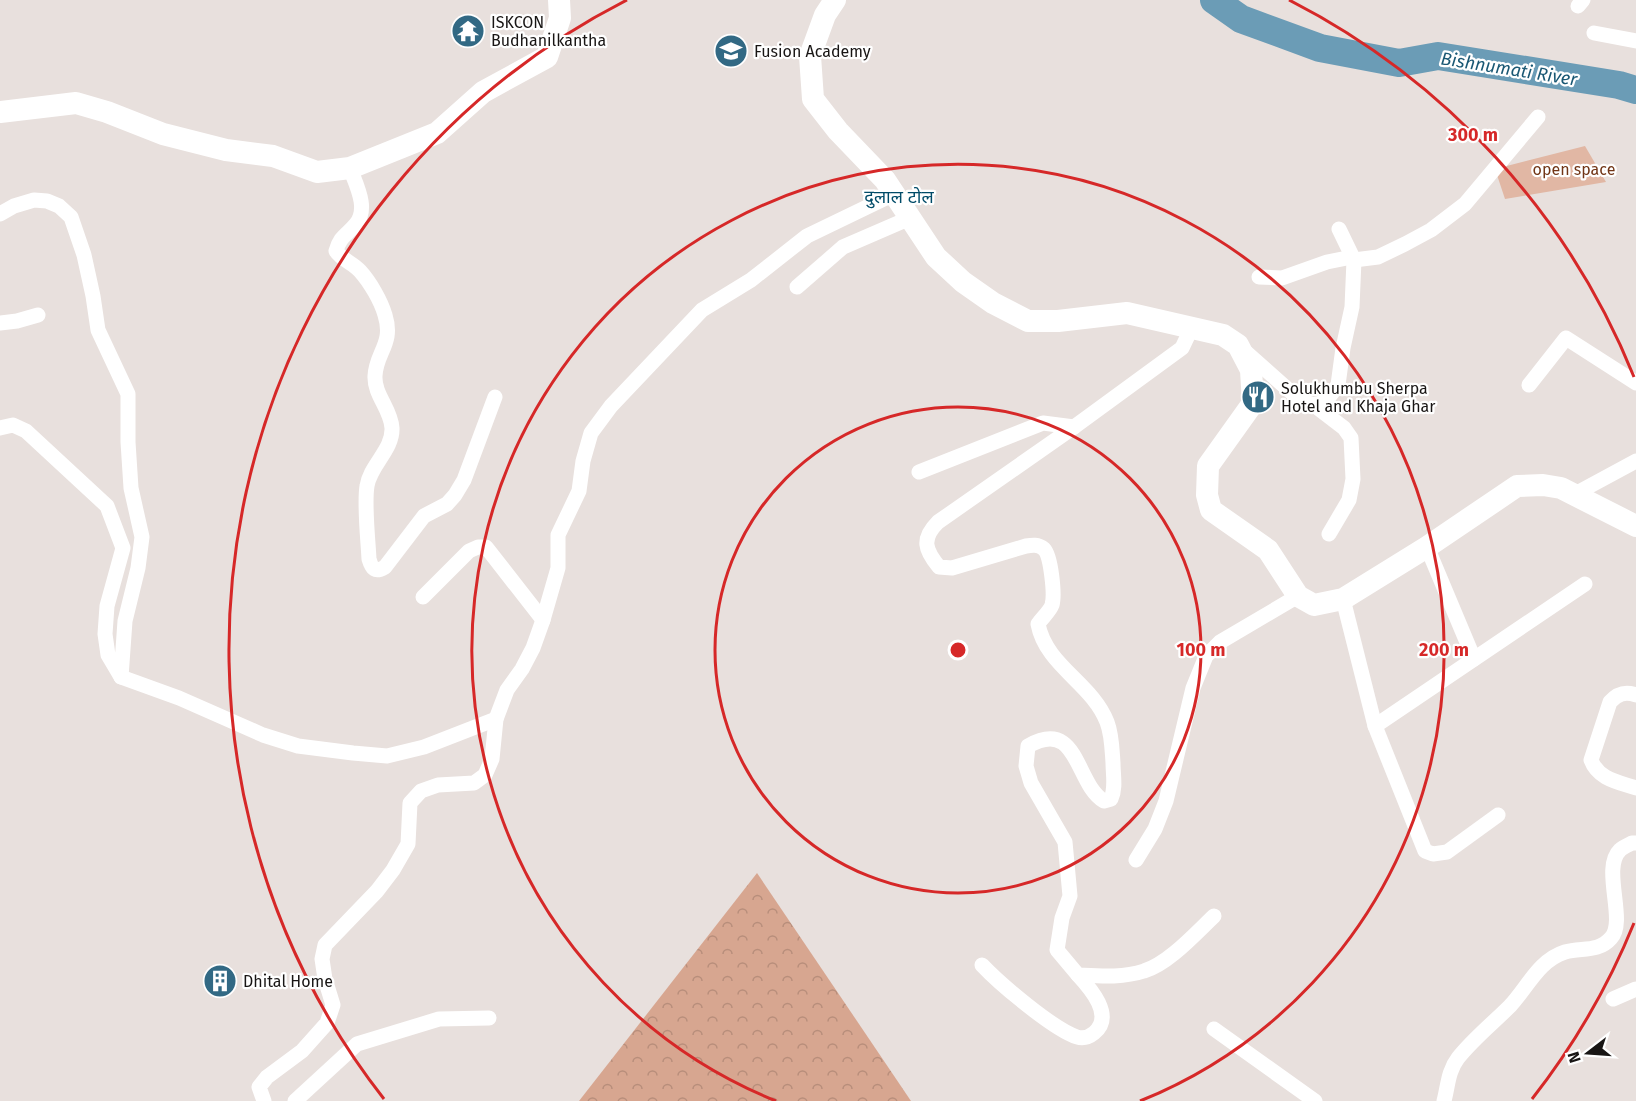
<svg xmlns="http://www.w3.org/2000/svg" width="1636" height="1101" font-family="'Fira Sans','Noto Sans Devanagari',sans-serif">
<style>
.green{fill:#e1b7a4}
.forest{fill:url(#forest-crowns)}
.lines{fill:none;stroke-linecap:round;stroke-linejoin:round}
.river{stroke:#6b9cb6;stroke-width:28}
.street{stroke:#fff;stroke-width:15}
.secondary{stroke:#fff;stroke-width:22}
.ring{fill:none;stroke:#d62828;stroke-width:3}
.labels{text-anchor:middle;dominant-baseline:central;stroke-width:4.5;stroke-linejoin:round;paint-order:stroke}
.poi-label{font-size:16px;fill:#181514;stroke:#fff;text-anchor:start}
.park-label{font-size:16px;fill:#713516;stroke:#fff}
.water-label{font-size:18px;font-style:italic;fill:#1a5874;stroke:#fff}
.neighbourhood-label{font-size:18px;fill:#004b68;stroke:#fff}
.centre{fill:#d62828;stroke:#fff;stroke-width:3}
.ring-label{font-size:18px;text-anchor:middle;font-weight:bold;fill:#d62828;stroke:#fff;stroke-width:4.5;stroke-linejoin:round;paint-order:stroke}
</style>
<defs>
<pattern id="forest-crowns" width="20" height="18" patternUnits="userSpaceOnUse" patternTransform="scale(1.5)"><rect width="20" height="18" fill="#d7a690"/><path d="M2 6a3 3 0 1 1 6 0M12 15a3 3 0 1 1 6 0" fill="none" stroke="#b88e7b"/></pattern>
</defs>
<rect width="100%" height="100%" fill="#e8e0dd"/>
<polygon class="green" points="1585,146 1606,182 1505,199 1495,169"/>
<polygon class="forest" points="757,873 911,1101 579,1101"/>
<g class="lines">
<polyline class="river" points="1214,0 1241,19 1320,48 1399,63 1438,56 1619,85 1636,90"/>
<g class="street">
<polyline points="1578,6 1583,0"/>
<polyline points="1594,33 1636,41"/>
<path d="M 350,168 C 356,185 369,208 356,224 C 347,235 340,236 336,251 C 342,260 353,263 360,271 C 370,282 381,301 385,315 C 394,344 376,352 375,376 C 374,395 391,409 392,428 C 393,450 370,465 367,486 C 364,504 368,539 369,559 C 372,569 375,573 385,567 L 424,516 L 447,504 L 455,495 L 464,480 L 495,397"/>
<polyline points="0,214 14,206 34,200 47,201 59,206 71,217 84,255 93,296 98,330 128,394 128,442 131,488 142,537 138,568 125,621 121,677 108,655 105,634 107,606 123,548 107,506 26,431 13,425 0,428"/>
<polyline points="1354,260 1378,257 1405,244 1431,230 1465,204 1538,117"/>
<polyline points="1259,277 1282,278 1327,262 1352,257"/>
<polyline points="797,287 843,247 910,218"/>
<polyline points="0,323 17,321 38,315"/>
<path d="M 1192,327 L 1182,348 L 1074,427 L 938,522 C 921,539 925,550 939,567 L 952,568 L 1026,546 C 1032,545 1038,544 1044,549 C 1051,556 1055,595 1052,605 C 1050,611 1042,618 1038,624 C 1046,666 1092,683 1107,722 C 1112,735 1112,749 1113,763 C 1113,775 1116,788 1111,799 L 1104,801 C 1075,784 1079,717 1028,746 L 1026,766 L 1031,783 L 1065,842 L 1070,896 L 1062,918 L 1057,950 L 1078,975 C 1099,976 1123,978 1144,971 C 1168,964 1195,934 1214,916"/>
<polyline points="1247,353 1301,401 1314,405 1326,401 1338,385 1343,348 1352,307 1354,260 1339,229"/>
<polyline points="1529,385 1566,338 1636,383"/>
<polyline points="1314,405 1344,428 1351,438 1353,479 1349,500 1329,534"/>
<polyline points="919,472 1043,423 1074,427"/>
<polyline points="1575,494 1636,461"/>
<polyline points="1427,547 1474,659"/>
<polyline points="423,597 469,551 478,547 486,547 543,620"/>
<polyline points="1343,599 1375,726 1425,851 1433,854 1447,852 1498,815"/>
<polyline points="121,677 179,698 263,735 298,746 353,753 387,756 424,747 496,719"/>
<path d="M 1636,695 C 1625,691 1617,694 1610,702 L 1591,760 C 1598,779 1618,782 1636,788"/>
<polyline points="1375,726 1585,584"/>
<polyline points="1136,860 1155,829 1166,801 1193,688 1206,656 1220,642 1298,596"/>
<path d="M 982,965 C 1000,984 1053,1029 1077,1037 C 1083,1039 1089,1037 1094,1033 C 1115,1016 1090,988 1078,975"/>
<polyline points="1613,999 1636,989"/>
<polyline points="1214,1029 1315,1101"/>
<polyline points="264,1101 259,1087 267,1077 302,1051 327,1023 333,1005 325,979 322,959 325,945 377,891 393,870 408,844 410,803 421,791 438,785 474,783 485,775 492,759 496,719 507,690 522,669 533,648 543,620 558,568 558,535 579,491 583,461 591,433 611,406 702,310 751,280 807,236 894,194"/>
<polyline points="295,1101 357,1044 439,1019 489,1018"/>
<path d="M 1444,1101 C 1448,1086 1448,1071 1458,1058 C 1473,1039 1493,1023 1510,1006 C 1527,988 1539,960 1565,952 C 1581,947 1598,953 1611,938 C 1627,921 1601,868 1620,850 C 1623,847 1628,845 1632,843 L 1636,843"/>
</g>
<g class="secondary">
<polyline points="835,0 825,15 810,56 813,99 838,131 885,180 936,257 963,282 993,303 1028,321 1058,321 1127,313 1223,335 1238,345 1251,370 1253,403 1208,466 1207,495 1211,510 1268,550 1298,596 1314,605 1343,599 1427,547 1517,486 1543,485 1561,488 1636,526"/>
<polyline points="0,112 76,103 107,112 163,134 226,150 273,156 317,172 350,168 437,133 483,92 547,57 560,18 559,0"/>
</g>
</g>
<g class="ring">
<circle cx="958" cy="650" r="243"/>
<path d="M776 1101A486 486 0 1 1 1140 1101"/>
<path d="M1634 923A729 729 0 0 1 1532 1099M384 1099A729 729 0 0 1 627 0M1289 0A729 729 0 0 1 1634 377"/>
</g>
<defs>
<symbol id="temple-disc" viewBox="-11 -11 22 22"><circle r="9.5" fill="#326984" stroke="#fff"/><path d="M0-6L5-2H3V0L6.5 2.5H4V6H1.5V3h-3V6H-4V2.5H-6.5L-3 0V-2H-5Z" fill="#fff"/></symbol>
<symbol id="school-disc" viewBox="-11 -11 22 22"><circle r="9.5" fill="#326984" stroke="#fff"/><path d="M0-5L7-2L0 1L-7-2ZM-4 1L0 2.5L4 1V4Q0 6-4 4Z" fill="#fff"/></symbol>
<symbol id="restaurant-disc" viewBox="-11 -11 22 22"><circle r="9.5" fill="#326984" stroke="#fff"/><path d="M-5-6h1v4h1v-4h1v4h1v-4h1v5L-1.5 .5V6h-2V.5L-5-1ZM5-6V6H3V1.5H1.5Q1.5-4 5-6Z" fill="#fff"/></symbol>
<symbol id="building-disc" viewBox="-11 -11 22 22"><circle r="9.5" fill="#326984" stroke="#fff"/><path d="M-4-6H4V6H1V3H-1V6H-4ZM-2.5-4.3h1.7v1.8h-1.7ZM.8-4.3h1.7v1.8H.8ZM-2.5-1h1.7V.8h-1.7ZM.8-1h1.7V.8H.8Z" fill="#fff"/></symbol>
</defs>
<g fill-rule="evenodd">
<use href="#temple-disc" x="449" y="12" width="38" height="38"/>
<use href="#school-disc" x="712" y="32" width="38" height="38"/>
<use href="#restaurant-disc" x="1239" y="378" width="38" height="38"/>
<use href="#building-disc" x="201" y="962" width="38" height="38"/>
</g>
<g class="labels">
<g class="poi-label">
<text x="491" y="22">ISKCON<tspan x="491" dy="18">Budhanilkantha</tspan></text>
<text x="754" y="51">Fusion Academy</text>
<text x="1281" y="388">Solukhumbu Sherpa<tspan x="1281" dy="18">Hotel and Khaja Ghar</tspan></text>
<text x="243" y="981">Dhital Home</text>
</g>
<g class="park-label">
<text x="1574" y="169">open space</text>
</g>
<g class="water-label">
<text transform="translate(1509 69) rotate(9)">Bishnumati River</text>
</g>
<g class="neighbourhood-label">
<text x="899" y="197">दुलाल टोल</text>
</g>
</g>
<circle cx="958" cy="650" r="9" class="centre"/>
<g class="ring-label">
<text x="1473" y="141">300 m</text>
<text x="1201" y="656">100 m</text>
<text x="1444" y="656">200 m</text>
</g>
<g transform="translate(1588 1053) rotate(253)" stroke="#ffffff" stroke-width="4.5" paint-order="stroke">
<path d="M0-4.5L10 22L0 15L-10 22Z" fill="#181514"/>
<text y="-9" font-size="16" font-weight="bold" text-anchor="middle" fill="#181514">N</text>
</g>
</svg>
